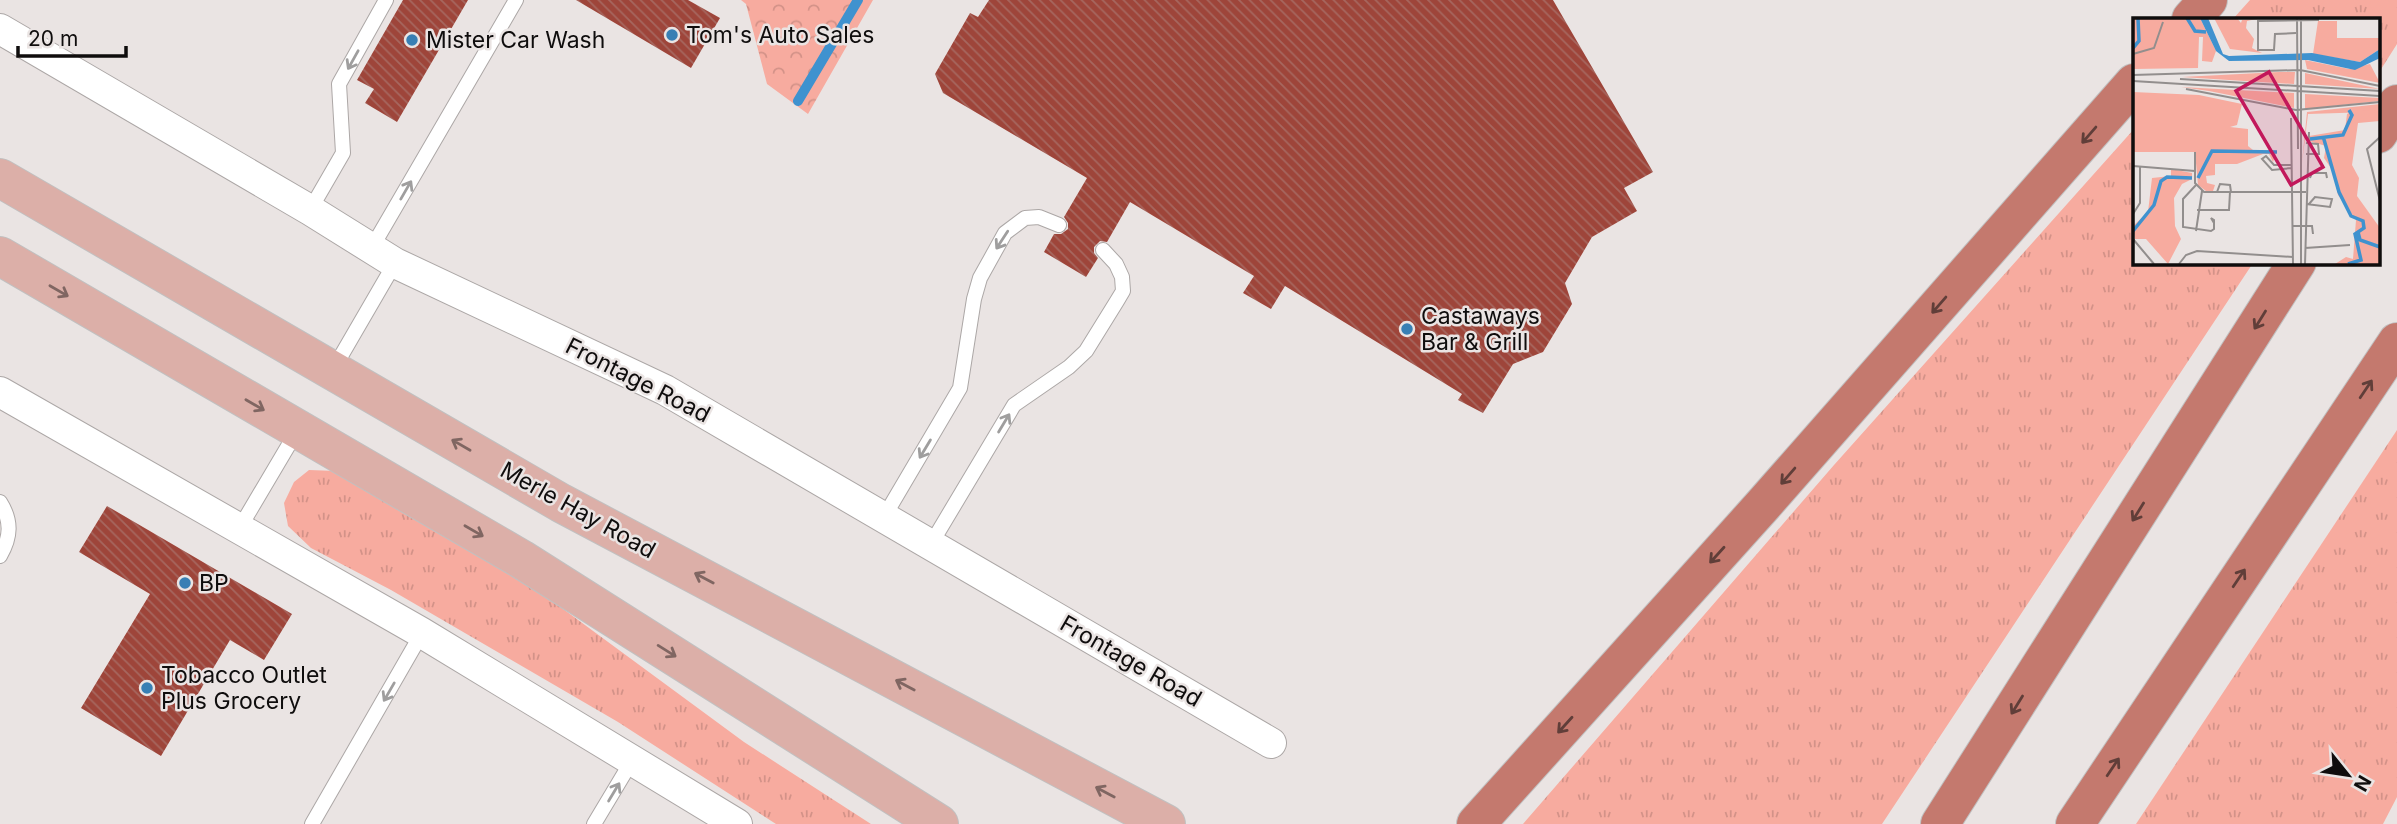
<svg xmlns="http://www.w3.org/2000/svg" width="2397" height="824" font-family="Inter,sans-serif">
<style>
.grass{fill:url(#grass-tufts)}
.forest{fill:url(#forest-crowns)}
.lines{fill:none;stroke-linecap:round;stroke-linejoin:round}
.stream{stroke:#3f92cf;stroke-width:10}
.building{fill:url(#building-back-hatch)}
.service-casing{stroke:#aca7a6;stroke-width:16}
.minor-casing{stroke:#aca7a6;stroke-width:32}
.primary-casing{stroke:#c1c0c0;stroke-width:40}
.motorway-casing{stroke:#c1c0c0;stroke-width:40}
.service{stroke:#fff;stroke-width:14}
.minor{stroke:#fff;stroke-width:30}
.primary{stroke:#dcafa8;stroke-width:38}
.motorway{stroke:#c4796e;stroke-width:38}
.oneway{stroke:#9f9e9e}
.oneway2{stroke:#603e39}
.oneway3{stroke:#806662}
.poi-dot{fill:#387fb4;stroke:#eae4e3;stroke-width:2.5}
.labels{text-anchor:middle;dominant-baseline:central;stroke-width:5;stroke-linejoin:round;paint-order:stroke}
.poi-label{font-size:23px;fill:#0f0d0d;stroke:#eae4e3;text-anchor:start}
.street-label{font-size:23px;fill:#0f0d0d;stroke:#eae4e3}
.inset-river{fill:none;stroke:#3f92cf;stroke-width:3.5}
.inset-road{fill:none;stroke:#928e8d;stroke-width:2}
.view{fill:#c2185b;fill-opacity:0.15;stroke:#c2185b;stroke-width:3.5}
.inset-edge{fill:none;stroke:#0f0d0d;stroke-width:3.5}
</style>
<defs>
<pattern id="grass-tufts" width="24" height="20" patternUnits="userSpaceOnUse" patternTransform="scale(1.75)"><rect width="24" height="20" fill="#f7ab9f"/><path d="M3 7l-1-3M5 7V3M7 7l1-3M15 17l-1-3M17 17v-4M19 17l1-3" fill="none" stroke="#d39288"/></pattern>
<pattern id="forest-crowns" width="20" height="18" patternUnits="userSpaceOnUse" patternTransform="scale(1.75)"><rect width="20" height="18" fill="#f7ab9f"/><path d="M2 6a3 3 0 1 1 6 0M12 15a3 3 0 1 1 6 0" fill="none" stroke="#d39288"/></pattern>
<pattern id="building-back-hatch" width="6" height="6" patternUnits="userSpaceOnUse" patternTransform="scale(1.75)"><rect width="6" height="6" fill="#9e453a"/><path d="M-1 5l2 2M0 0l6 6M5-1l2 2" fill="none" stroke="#a6675f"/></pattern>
</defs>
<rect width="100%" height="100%" fill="#eae4e3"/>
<g class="grass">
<polygon points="2250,0 2397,0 2397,44 2378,74 2378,19 2233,19"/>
<polygon points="2134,129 2134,262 2253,263 1882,824 1523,824 1834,465"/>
<polygon points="2397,430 2397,797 2383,824 2136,824"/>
<polygon points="309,470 336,471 536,589 744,742 871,824 776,824 618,722 391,590 311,548 288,526 284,503 294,482"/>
</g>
<polygon class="forest" points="741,0 873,0 808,114 767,84 746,4"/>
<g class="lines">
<polyline class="stream" points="798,101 858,0"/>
</g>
<g class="building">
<polygon points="403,0 468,0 397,122 365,103 374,89 357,80"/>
<polygon points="576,0 688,0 720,18 691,68"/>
<polygon points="989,0 1553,0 1653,172 1624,188 1637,211 1592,237 1565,283 1572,304 1543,352 1513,364 1483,413 1458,400 1462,394 1285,286 1271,309 1243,293 1254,276 1130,202 1107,242 1100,241 1094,247 1094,253 1098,258 1086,277 1044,252 1054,234 1061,234 1068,229 1068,223 1064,217 1087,178 943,93 935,74 970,13 978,17"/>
<polygon points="107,506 292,614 264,660 230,640 161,756 81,708 150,594 79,552"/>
</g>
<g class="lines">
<defs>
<g id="service">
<polyline points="310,210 343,153 339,84 386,0"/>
<polyline points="371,249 516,0"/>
<polyline points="334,368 395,263"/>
<path d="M 0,502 C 12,521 11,537 0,556"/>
<polyline points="884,517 960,388 974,299 980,278 1005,233 1025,218 1039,217 1059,225"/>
<polyline points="239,529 297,431"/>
<polyline points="931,544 1014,405 1069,367 1086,351 1117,301 1123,291 1122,277 1116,264 1103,250"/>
<polyline points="312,824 422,633"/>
<polyline points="594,824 633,759"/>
</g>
<g id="minor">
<polyline points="0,29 310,210 395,263 665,390 1271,743"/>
<polyline points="0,392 422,633 737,824"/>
</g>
<g id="primary">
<polyline points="0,178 561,503 1166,824"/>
<polyline points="0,256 521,559 939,824"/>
</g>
<g id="motorway">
<polyline points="2191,19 2208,0"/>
<polyline points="2378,134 2397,104"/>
<polyline points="1476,824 1763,505 2134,83"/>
<polyline points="1940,824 2297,262"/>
<polyline points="2075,824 2397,342"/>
</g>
</defs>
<use href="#service" class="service-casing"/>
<use href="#minor" class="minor-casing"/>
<use href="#primary" class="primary-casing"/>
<use href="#motorway" class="motorway-casing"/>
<use href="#service" class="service"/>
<use href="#minor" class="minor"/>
<use href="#primary" class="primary"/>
<use href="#motorway" class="motorway"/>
</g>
<defs><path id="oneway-shaft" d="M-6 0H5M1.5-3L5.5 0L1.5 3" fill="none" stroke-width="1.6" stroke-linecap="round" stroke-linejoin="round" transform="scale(1.75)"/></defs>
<g class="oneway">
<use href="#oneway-shaft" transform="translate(353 60) rotate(119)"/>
<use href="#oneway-shaft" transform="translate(406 190) rotate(-60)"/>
<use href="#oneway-shaft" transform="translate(1002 240) rotate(123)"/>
<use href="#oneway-shaft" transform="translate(1004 423) rotate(-59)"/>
<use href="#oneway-shaft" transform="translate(925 449) rotate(121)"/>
<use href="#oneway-shaft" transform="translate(389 692) rotate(120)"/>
<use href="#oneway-shaft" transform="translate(614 792) rotate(-59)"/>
</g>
<g class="oneway2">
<use href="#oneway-shaft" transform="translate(2089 135) rotate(131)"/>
<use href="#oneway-shaft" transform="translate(1939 305) rotate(131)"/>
<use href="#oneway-shaft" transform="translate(2260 320) rotate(122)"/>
<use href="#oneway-shaft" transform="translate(2366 389) rotate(-56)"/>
<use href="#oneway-shaft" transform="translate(1788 476) rotate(131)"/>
<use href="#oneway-shaft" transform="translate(2138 512) rotate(122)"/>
<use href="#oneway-shaft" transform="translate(1717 555) rotate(132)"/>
<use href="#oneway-shaft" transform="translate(2239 578) rotate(-56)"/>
<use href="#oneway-shaft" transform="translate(2017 705) rotate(122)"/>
<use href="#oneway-shaft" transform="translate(1565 725) rotate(132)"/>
<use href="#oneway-shaft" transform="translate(2113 767) rotate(-56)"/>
</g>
<g class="oneway3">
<use href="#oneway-shaft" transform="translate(59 291) rotate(30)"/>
<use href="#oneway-shaft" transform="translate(255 405) rotate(30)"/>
<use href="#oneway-shaft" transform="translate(461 445) rotate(-150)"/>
<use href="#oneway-shaft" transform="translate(474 531) rotate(30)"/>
<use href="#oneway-shaft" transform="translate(704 578) rotate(-152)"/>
<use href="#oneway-shaft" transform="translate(667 651) rotate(32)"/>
<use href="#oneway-shaft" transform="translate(905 685) rotate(-152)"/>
<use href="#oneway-shaft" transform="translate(1105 792) rotate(-152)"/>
</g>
<g class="poi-dot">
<circle cx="672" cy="35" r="7"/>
<circle cx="412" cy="40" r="7"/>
<circle cx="1407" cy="329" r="7"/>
<circle cx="185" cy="583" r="7"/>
<circle cx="147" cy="688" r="7"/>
</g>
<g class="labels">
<g class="poi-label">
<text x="686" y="35">Tom's Auto Sales</text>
<text x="426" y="40">Mister Car Wash</text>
<text x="1421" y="316">Castaways<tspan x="1421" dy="26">Bar &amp; Grill</tspan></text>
<text x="199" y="583">BP</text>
<text x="161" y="675">Tobacco Outlet<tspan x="161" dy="26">Plus Grocery</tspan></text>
</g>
<g class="street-label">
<text transform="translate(638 380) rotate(27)">Frontage Road</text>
<text transform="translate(578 510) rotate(29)">Merle Hay Road</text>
<text transform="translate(1131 661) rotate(30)">Frontage Road</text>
</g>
</g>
<g transform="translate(2133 18)">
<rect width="247" height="247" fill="#eae4e3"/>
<path d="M 172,42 L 216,51 L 237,46 L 247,65 L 174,51 ZM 146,54 L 162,54 L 161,66 L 49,59 ZM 172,55 L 247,71 L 172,66 ZM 48,69 L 161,75 L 161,90 L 76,73 ZM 172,76 L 247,80 L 247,83 L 172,91 ZM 247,86 L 247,92 L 238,94 L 175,96 L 169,145 L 174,94 Z" fill="#f7ab9f"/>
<path d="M 0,0 L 67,0 L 83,33 L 79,44 L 69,43 L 70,19 L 66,19 L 65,50 L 0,51 ZM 81,0 L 104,0 L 108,5 L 109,2 L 123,1 L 114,3 L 113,10 L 121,21 L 119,30 L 129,35 L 97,31 ZM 185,3 L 204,3 L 204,20 L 247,20 L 247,31 L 227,44 L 180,36 ZM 0,74 L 66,77 L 109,86 L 104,107 L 97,109 L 115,111 L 115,128 L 120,132 L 144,133 L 140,144 L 136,136 L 130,136 L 104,146 L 82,146 L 82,157 L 73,158 L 74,165 L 82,167 L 80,173 L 73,173 L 65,167 L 62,134 L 0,134 ZM 247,92 L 247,103 L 225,105 L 219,147 L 226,160 L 224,178 L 247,210 L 247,246 L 202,246 L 213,239 L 220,241 L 223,202 L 205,177 L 200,153 L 191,140 L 193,128 L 176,123 L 176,118 L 212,112 L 214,96 L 219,93 ZM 38,151 L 59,155 L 59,161 L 49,166 L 41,180 L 42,208 L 48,221 L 35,246 L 13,221 L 2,221 L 0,208 L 15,194 L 19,160 L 38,158 Z" fill="#f7ab9f"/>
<path d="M 67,0 L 75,0 L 90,36 L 96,38 L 179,35 L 227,44 L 247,31 L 247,40 L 222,52 L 175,42 L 96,43 L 83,33 Z" fill="#3f92cf"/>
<path class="inset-river" d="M 54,0 L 62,13 L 73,14M 0,30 L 6,23 L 5,0M 190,118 L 206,174 L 218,198 L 230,203 L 231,210 L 222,216 L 228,242 L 215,246M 177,121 L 210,117 L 219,97 L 216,92M 65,160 L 79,133 L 144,134M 0,213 L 21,187 L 28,163 L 34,159 L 59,160M 225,214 L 227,222 L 247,229"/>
<path class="inset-road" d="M 164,0 L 165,131M 163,15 L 142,16 L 141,32 L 125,32 L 125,3 L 186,2M 0,36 L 21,30 L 30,4M 0,57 L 167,52 L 247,68M 47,61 L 247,73M 0,63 L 247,78M 53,71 L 163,92 L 247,84M 158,100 L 160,246M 247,119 L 234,131 L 247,183M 62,134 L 62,165 L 71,174 L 173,174M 173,136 L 186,136 L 185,126 L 173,125M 0,148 L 62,153M 159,150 L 139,152 L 129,141 L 133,138 L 141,147 L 159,147M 177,160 L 179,155 L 193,155 L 194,160M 63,167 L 50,181 L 50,209 L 78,213 L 81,211 L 81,202 L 78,200 L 81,205M 84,174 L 87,166 L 97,167 L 98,174M 173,186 L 197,189 L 199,181 L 182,179 L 176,186M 64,192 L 96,192 L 97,174M 0,196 L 7,185 L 7,148M 159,208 L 179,208 L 180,216M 63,213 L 69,173M 0,221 L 21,246M 172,230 L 217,227M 46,246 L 53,237 L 64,233 L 160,239M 168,246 L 168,0M 172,246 L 176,114"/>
<path class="view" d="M 136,54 L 190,149 L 158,167 L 103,73 Z"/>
<rect width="247" height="247" class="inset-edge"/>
</g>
<g transform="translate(2348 775) rotate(120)" stroke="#eae4e3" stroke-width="5" paint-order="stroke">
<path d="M0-5L12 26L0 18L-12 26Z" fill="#0f0d0d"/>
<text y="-10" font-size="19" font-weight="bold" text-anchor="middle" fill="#0f0d0d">N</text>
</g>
<path d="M18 46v10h108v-10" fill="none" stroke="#0f0d0d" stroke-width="3.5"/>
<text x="28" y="46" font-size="21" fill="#0f0d0d" stroke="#eae4e3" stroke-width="5" paint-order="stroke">20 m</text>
</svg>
